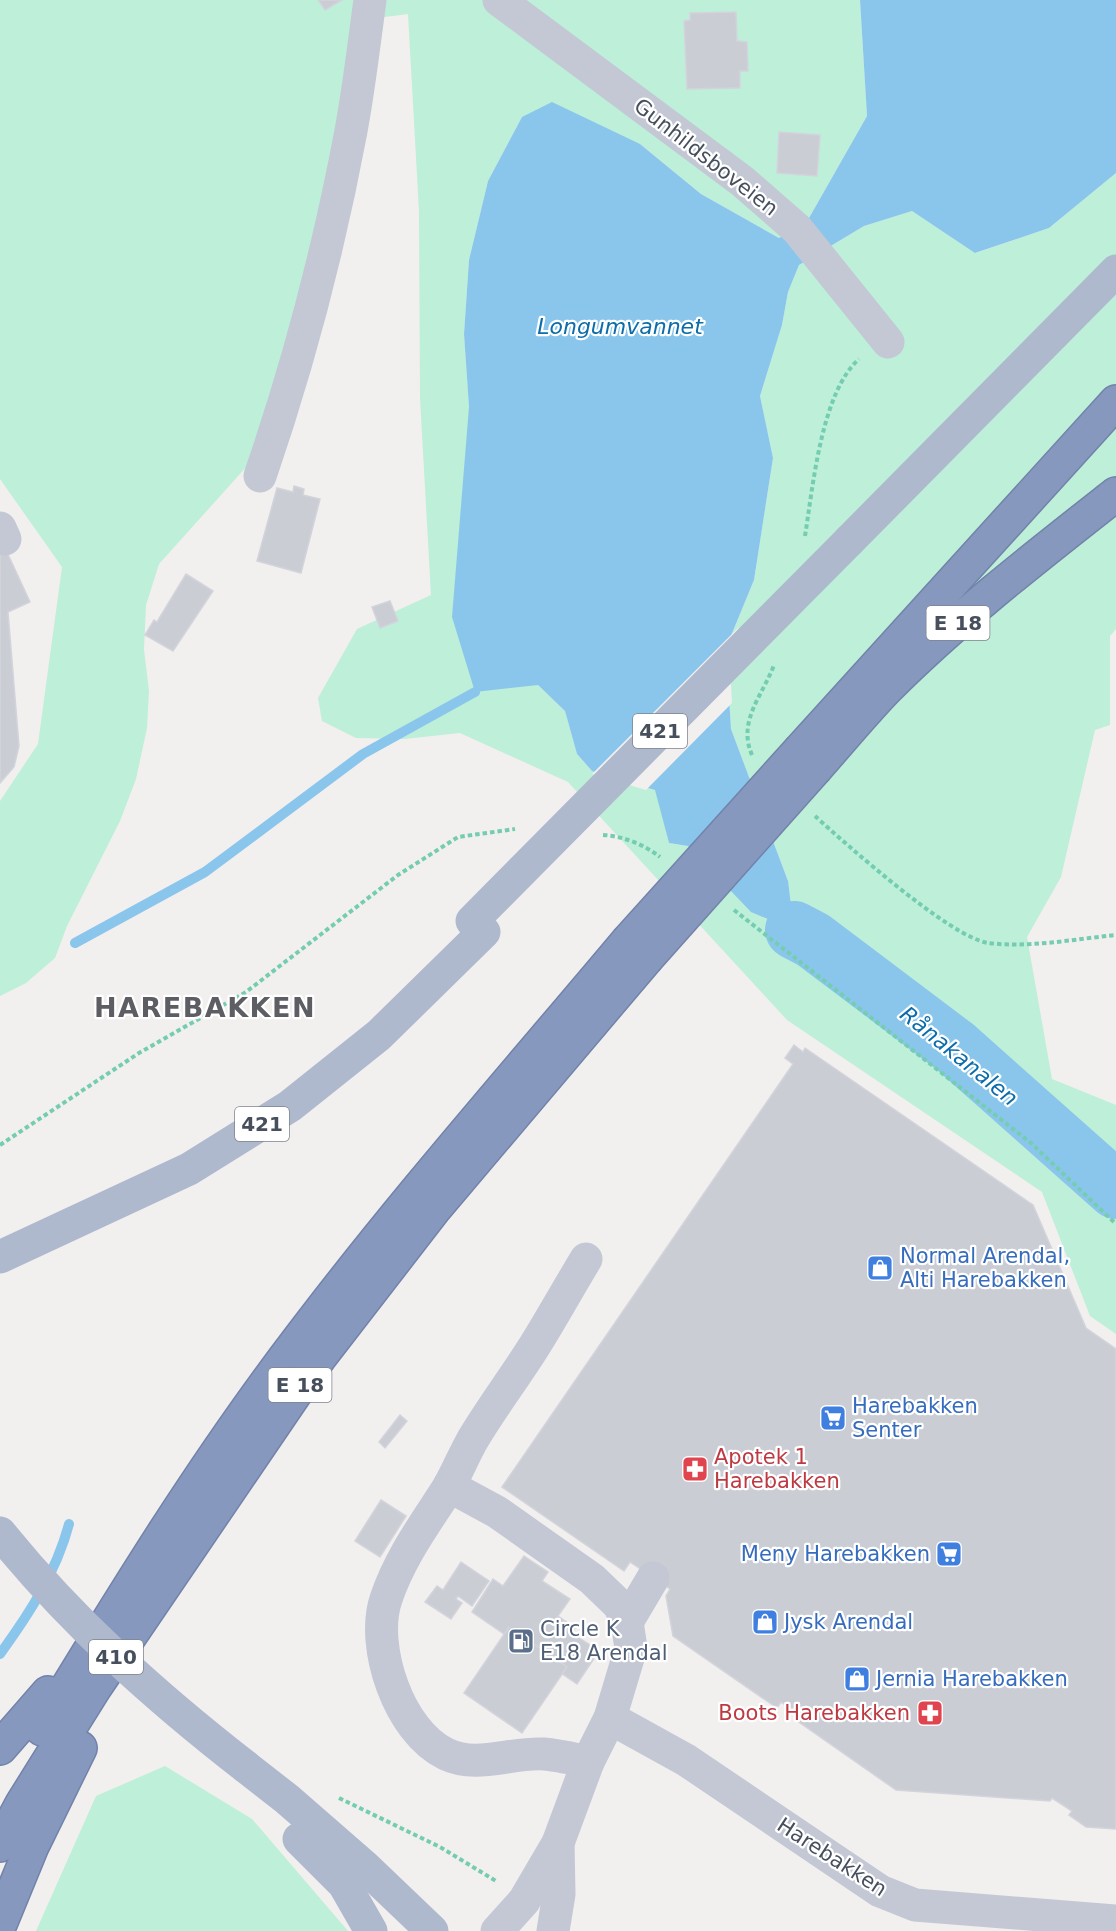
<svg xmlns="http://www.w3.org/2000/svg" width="1116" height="1931" font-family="'DejaVu Sans',sans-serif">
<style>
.green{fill:#bdefd9}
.water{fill:#8ac6ec}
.pier{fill:#f2efef}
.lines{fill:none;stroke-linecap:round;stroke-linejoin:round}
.stream{stroke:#8ac6ec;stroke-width:10}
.river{stroke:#8ac6ec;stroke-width:58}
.building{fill:#cbcdd5;stroke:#d3d4db;stroke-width:1.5}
.highway-casing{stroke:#7283aa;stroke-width:36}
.path{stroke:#75cdb1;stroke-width:4;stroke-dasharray:4.5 3;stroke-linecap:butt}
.minor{stroke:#c3c8d4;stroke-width:33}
.major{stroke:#afb9ce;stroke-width:33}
.highway{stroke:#8798be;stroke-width:33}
.highway-bridge-casing{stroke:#7283aa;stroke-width:36;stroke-linecap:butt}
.major-bridge{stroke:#afb9ce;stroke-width:33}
.highway-bridge{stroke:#8798be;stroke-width:33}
.labels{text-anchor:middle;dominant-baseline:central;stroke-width:4.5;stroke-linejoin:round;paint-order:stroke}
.shield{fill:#fff;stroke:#7e848e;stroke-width:1.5}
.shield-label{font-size:20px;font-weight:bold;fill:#474f5d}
.street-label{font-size:21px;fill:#474f5d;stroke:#fff}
.shop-label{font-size:21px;fill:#366cbe;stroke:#fff;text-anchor:start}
.health-label{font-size:21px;fill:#be3a42;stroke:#fff;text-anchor:start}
.service-label{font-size:21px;fill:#4e5e75;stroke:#fff;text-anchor:start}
.water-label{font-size:22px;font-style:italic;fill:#0c6daa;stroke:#fff}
.district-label{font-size:27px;font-weight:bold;letter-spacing:1.5px;fill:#5c5e64;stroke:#fff}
</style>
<rect width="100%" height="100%" fill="#f2efef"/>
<g class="green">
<polygon points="0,0 860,0 867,116 809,218 779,238 701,194 640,144 522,117 488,181 469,260 464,334 469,407 538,685 565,711 577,754 591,770 656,790 669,843 688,846 788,881 731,729 726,648 754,580 773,458 760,396 782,325 788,292 799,265 864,226 912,211 976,253 1049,228 1116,173 1116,629 1110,636 1110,725 1095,730 1061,877 1027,937 1052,1079 1116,1105 1116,1334 1090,1316 1042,1192 787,1020 568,782 460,733 404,739 356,738 322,721 318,698 357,629 431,595 420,398 419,211 408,14 369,19 343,214 248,465 159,564 146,605 144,650 149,691 147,728 136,779 120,821 67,926 55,958 26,983 0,996 0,801 38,744 62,567 0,479"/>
<polygon points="165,1766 252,1819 348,1931 36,1931 96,1796"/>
</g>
<polygon class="water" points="860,0 1116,0 1116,173 1049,228 975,253 912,211 864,226 799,265 788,292 782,325 760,396 773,458 754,580 726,648 731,729 788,881 794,930 751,912 688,846 669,843 655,790 592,771 577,754 565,711 538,685 475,692 452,617 469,407 464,334 469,260 488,181 522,117 552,102 640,144 701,194 779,238 809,218 867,116"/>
<polygon class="pier" points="739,627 729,648 732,703 646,790 592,774"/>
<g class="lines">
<g class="stream">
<polyline points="75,943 205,872 363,754 475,692"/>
<path d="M 0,1654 C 29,1614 56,1573 69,1524"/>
</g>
<polyline class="river" points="794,930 813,940 955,1047 1116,1190"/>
</g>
<g class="building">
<polygon points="318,0 342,0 325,10"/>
<polygon points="736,12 737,41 747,42 748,71 740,71 740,88 687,89 684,21 690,20 690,13"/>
<polygon points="779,132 820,135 817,176 777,173"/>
<polygon points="294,486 304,489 303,495 320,499 301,573 257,561 277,488 293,492"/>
<polygon points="6,550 30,602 8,612 19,746 14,767 0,783 0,553"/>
<polygon points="186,574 213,591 173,651 145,635 154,620 157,622"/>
<polygon points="390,601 398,621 380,628 372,607"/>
<polygon points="794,1045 803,1052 805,1048 1033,1205 1086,1328 1116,1349 1116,1829 1086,1827 1069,1815 1072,1811 1052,1798 1050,1801 896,1790 796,1720 800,1714 781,1702 777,1708 673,1636 666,1596 670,1589 630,1562 624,1571 502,1487 793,1064 785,1058"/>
<polygon points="400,1415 407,1421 385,1448 379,1442"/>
<polygon points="381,1500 406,1516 380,1557 355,1541"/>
<polygon points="524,1556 548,1572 542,1581 570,1599 558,1616 575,1628 572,1633 599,1651 577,1684 472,1612 493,1579 503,1586"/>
<polygon points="461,1562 489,1581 472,1606 458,1596 456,1599 462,1603 451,1619 425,1602 437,1586 443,1590"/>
<polygon points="509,1627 567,1667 522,1733 464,1693"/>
</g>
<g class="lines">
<defs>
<g id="highway">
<polyline points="801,749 1116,402"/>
<path d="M 816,768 C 839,742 862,714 886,689 C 957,618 1037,556 1116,494"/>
<path d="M 42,1729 C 123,1596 205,1462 300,1338 C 403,1202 517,1073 627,942"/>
<polyline points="0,1748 48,1693"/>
<polyline points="0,1845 22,1804 95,1687 319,1358 435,1208 646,959"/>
<polyline points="0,1924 32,1846 80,1748"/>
</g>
</defs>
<use href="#highway" class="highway-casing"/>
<g class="path">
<path d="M 805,536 C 813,487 821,393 859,359"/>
<path d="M 752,755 C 737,721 763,695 774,665"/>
<path d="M 815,816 C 847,845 950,937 988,943 C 1030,948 1075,939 1116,935"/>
<path d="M 603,835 C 623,836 645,845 660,857"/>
<polyline points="734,910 1031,1143 1116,1224"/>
<polyline points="0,1145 139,1053 246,992 398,875 458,837 515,829"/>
<polyline points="339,1798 440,1847 496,1881"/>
</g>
<g class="minor">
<polyline points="499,0 742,181 797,229 888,342"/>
<path d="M 260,476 C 299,363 329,248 351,131 C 359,88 364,44 370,0"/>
<polyline points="0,528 5,539"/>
<path d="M 586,1259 C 569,1287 553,1316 535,1345 C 515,1377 492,1407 473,1439 C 464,1455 457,1472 448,1488 C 425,1524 400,1557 386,1599 C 370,1646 399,1732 446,1754 C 477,1769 510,1752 544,1754 C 558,1755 574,1759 588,1762"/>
<polyline points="449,1486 497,1512 592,1579 619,1605 627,1622 631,1648 610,1718 588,1762 558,1843 524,1901 497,1931"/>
<polyline points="627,1622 653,1578"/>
<polyline points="610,1718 686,1760 880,1891 915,1905 1116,1921"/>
<polyline points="553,1931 559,1894 558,1843"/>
</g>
<g class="major">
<polyline points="849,541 1116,271"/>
<polyline points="0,1257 189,1169 290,1106 379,1035 484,932"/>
<polyline points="246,1767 287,1799 365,1867 432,1931"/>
<polyline points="299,1839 344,1884 371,1931"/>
</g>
<use href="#highway" class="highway"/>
<defs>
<g id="highway-bridge">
<polyline points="627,942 801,749"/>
<polyline points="646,959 816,768"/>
</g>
</defs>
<use href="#highway-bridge" class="highway-bridge-casing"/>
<g class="major-bridge">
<polyline points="472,921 849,541"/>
<path d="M 0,1533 C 72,1622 156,1697 246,1767"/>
</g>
<use href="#highway-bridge" class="highway-bridge"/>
</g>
<defs>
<symbol id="shop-square" viewBox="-11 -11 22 22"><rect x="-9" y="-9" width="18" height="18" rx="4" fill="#3f7fe0" stroke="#fff"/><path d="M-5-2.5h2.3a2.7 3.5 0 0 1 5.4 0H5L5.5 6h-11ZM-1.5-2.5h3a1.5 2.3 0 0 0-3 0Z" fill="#fff"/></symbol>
<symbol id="supermarket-square" viewBox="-11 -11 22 22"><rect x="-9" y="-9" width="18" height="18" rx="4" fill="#3f7fe0" stroke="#fff"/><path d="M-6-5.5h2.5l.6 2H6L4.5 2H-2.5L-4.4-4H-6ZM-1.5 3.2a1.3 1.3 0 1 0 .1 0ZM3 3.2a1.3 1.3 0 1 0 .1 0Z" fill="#fff"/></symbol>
<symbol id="pharmacy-square" viewBox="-11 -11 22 22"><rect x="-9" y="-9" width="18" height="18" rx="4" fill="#e0444e" stroke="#fff"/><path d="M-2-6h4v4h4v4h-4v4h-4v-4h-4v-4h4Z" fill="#fff"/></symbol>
<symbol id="fuel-square" viewBox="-11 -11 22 22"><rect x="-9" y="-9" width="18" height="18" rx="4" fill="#5c6f8a" stroke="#fff"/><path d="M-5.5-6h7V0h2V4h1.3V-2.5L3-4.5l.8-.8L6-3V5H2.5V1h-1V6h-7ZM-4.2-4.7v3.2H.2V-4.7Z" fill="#fff"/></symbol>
</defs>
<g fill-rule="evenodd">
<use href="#shop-square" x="865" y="1253" width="30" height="30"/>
<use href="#supermarket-square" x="818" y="1403" width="30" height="30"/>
<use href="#pharmacy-square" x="680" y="1454" width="30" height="30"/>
<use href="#supermarket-square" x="934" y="1539" width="30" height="30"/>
<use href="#shop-square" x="750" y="1607" width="30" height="30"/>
<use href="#fuel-square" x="506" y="1626" width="30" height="30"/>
<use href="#shop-square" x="842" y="1664" width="30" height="30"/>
<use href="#pharmacy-square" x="915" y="1698" width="30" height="30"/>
</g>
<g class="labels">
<g class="shield">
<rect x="926.5" y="606" width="63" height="34" rx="4.5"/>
<rect x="633" y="714" width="54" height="34" rx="4.5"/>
<rect x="235" y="1107" width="54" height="34" rx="4.5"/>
<rect x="268.5" y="1368" width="63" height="34" rx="4.5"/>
<rect x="89" y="1640" width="54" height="34" rx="4.5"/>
</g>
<g class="shield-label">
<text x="958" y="623">E 18</text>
<text x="660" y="731">421</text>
<text x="262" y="1124">421</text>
<text x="300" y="1385">E 18</text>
<text x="116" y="1657">410</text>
</g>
<g class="street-label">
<text transform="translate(706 157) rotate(38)">Gunhildsboveien</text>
<text transform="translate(832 1857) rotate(33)">Harebakken</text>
</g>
<g class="shop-label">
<text x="900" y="1256">Normal Arendal,<tspan x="900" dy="24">Alti Harebakken</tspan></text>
<text x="852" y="1406">Harebakken<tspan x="852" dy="24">Senter</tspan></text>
<text x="930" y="1554" text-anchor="end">Meny Harebakken</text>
<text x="784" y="1622">Jysk Arendal</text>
<text x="876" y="1679">Jernia Harebakken</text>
</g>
<g class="health-label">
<text x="714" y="1457">Apotek 1<tspan x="714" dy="24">Harebakken</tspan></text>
<text x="910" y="1713" text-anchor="end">Boots Harebakken</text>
</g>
<g class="service-label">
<text x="540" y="1629">Circle K<tspan x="540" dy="24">E18 Arendal</tspan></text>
</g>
<g class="water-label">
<text x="620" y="326">Longumvannet</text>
<text transform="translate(959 1056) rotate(39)">Rånakanalen</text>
</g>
<g class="district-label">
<text x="205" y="1007">HAREBAKKEN</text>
</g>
</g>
</svg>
